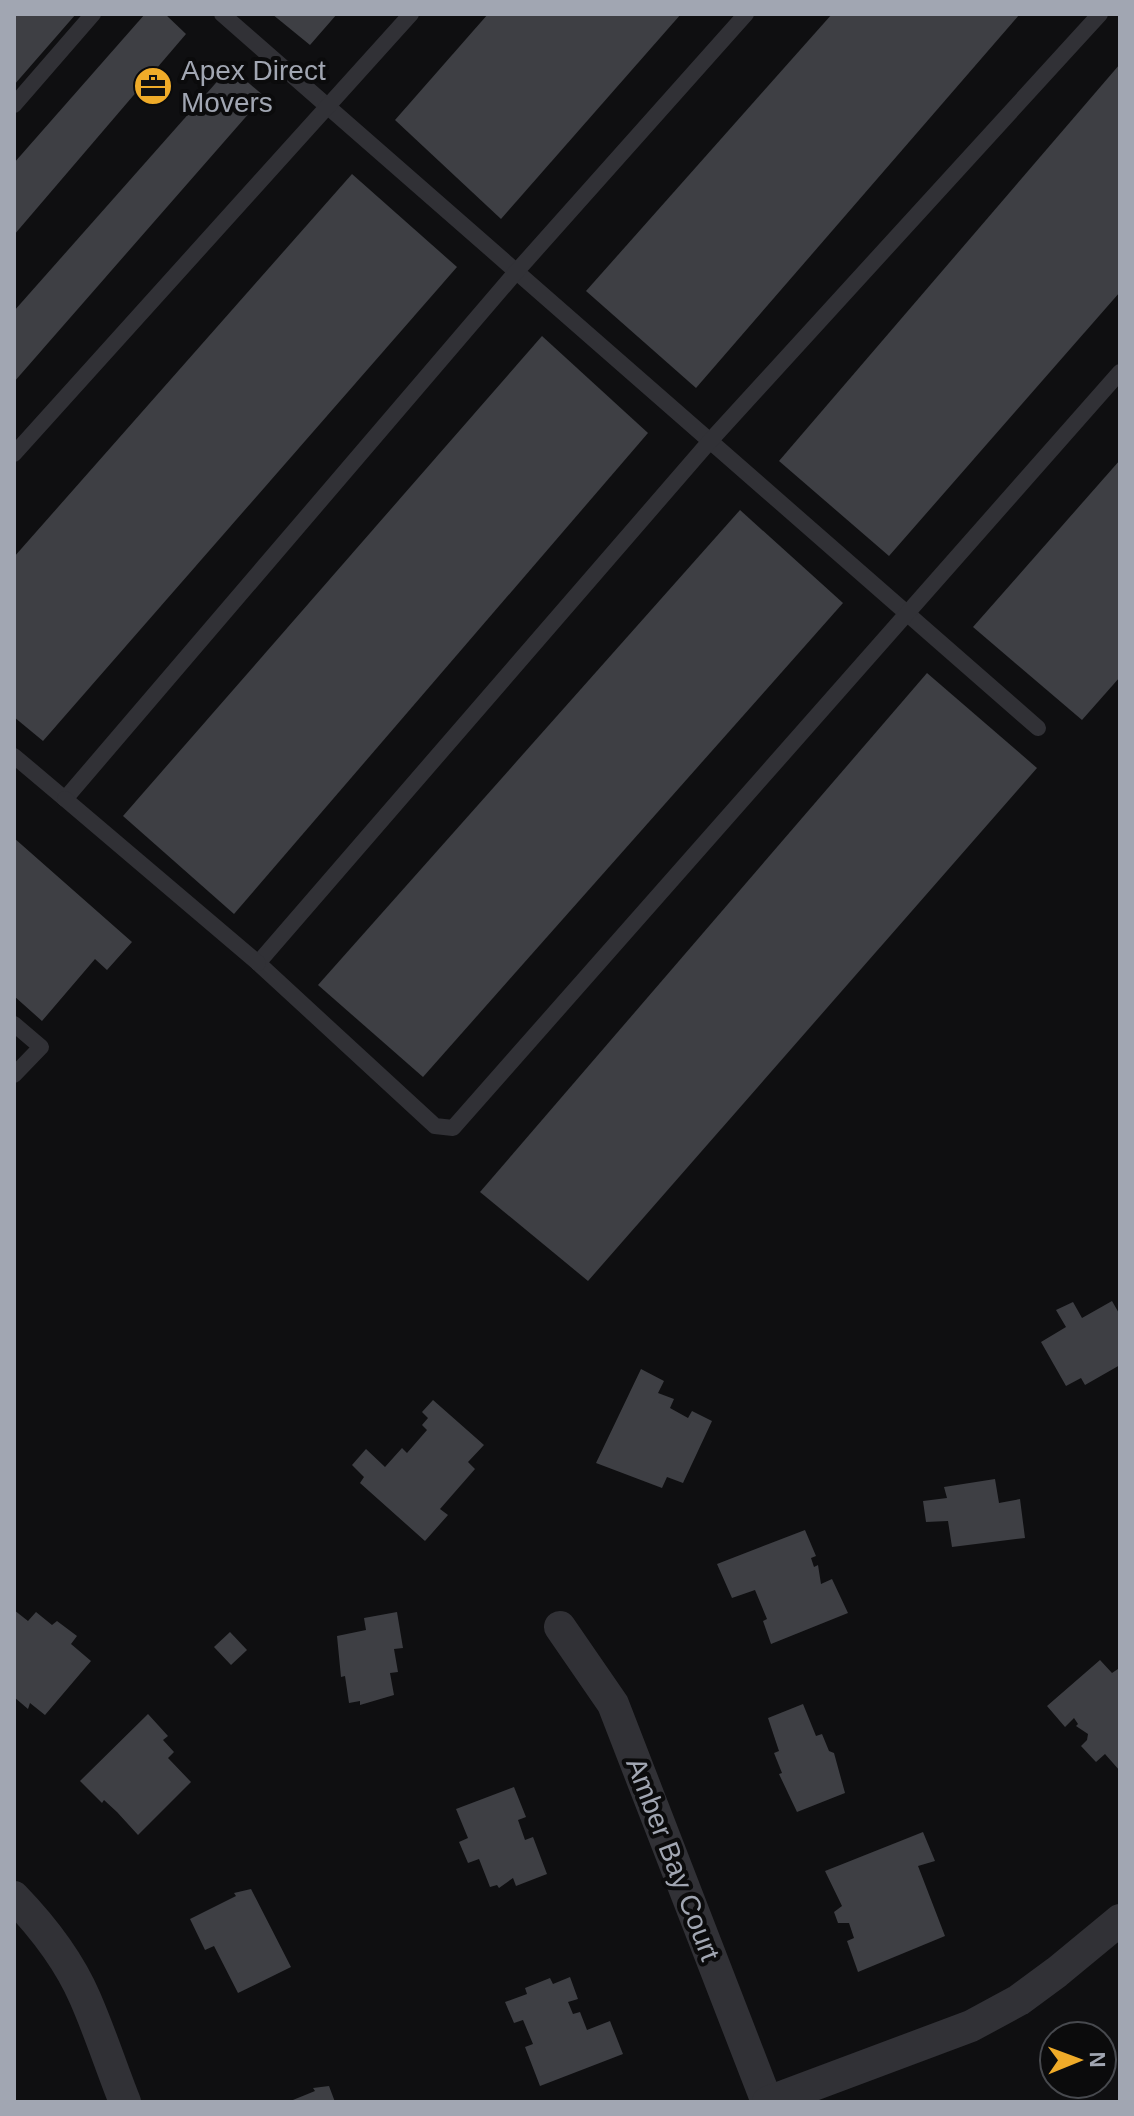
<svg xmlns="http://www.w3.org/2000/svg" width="1134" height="2116" font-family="Arial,sans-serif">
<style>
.building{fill:#3e3f44}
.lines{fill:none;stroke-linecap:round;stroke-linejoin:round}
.service{stroke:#313136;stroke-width:16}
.minor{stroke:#313136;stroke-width:32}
.labels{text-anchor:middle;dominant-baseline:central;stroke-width:8;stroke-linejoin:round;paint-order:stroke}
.poi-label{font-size:28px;fill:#a1a6b2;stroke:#0b0b0c;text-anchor:start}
.street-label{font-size:28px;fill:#a1a6b2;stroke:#0b0b0c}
</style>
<rect width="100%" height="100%" fill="#0f0f11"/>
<g class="building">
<polygon points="16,14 76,14 14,85 14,16"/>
<polygon points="145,14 165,14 186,34 14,235 14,163"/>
<polygon points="272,14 337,14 310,45"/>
<polygon points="488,14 681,14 501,219 395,120"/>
<polygon points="832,14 1020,14 696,388 586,291"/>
<polygon points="1120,64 1120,292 889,556 779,461"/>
<polygon points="230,67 264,96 14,382 14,311"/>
<polygon points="352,174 457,267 43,741 14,717 14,557"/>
<polygon points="542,336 648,433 234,914 123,816"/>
<polygon points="1120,460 1120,677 1082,720 973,627"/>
<polygon points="740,510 843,603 423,1077 318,985"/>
<polygon points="927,673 1037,768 588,1281 480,1192"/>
<polygon points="14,838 132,942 107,970 95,959 42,1021 14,996"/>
<polygon points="1112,1301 1120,1315 1120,1365 1085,1385 1081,1378 1066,1386 1041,1342 1066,1327 1056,1310 1073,1302 1082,1318"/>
<polygon points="641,1369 664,1381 658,1393 674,1399 670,1408 688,1418 692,1411 712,1421 683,1483 667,1477 662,1488 596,1463"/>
<polygon points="433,1400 484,1445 468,1462 475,1469 440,1509 448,1515 425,1541 360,1483 364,1477 352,1465 366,1449 385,1467 402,1448 407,1453 427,1430 422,1425 428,1418 422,1412"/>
<polygon points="995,1479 999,1503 1020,1499 1025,1538 952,1547 948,1521 926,1522 923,1501 947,1498 944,1487"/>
<polygon points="805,1530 816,1556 811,1558 814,1567 818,1565 821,1584 832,1579 848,1613 771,1644 763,1621 767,1619 755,1590 732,1598 717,1564"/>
<polygon points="14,1610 28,1621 36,1612 52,1625 57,1621 77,1636 71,1644 91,1661 45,1715 30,1703 28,1709 14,1697"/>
<polygon points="397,1612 403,1648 394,1649 398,1672 390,1673 394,1695 360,1705 360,1701 349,1703 345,1676 341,1677 337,1636 366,1630 364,1618"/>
<polygon points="230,1632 247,1650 231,1665 214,1647"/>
<polygon points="1100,1660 1112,1673 1118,1669 1120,1673 1120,1771 1105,1754 1096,1762 1081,1746 1087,1740 1088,1734 1076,1726 1078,1724 1074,1718 1065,1727 1047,1706"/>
<polygon points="803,1704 816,1736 822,1734 829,1751 834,1753 845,1793 797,1812 779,1774 782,1773 774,1753 779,1751 768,1718"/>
<polygon points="148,1714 168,1736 163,1740 174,1752 168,1758 191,1782 138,1835 117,1812 104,1800 102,1803 80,1781"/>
<polygon points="514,1787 526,1817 518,1820 525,1840 533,1837 547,1874 516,1886 513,1878 499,1888 497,1885 490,1887 479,1859 468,1863 459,1842 468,1838 456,1809"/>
<polygon points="923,1832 935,1861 918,1866 945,1936 858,1972 847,1941 854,1938 849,1923 838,1923 834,1912 842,1906 825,1871"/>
<polygon points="251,1889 291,1967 238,1993 214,1946 205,1950 190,1919 236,1896 234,1893"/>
<polygon points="570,1977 578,1999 568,2002 573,2014 580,2012 587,2030 610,2021 623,2054 540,2086 525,2047 533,2044 523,2020 514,2023 505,2002 527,1994 525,1988 550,1978 553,1984"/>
<polygon points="329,2086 335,2102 288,2102 315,2091 313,2088"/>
</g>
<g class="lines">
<g class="service">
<polyline points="222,14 1038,728"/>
<polyline points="1100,14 710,441 258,963 435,1126 453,1128 1120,372"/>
<polyline points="14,105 93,14"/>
<polyline points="14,454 411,14"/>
<polyline points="14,756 65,799 516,272 746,14"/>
<polyline points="65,799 258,963"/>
<polyline points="14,1024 41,1047 14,1075"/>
</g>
<g class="minor">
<polyline points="560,1627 613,1704 767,2102"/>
<path d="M 14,1897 C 42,1926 69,1961 85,1998 C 100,2032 111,2067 125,2102"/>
<polyline points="768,2102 971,2026 1019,2000 1057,1972 1120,1920"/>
</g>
</g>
<defs>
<symbol id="office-disc" viewBox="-11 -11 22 22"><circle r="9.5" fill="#efab29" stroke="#0b0b0c"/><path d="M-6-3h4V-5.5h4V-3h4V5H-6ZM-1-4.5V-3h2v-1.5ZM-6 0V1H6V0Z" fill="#111"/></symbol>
</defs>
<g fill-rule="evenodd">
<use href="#office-disc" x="131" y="64" width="44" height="44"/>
</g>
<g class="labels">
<g class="poi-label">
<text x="181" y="70">Apex Direct<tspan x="181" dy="32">Movers</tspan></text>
</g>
<g class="street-label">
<text transform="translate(673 1859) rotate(69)">Amber Bay Court</text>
</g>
</g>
<rect width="1134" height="2116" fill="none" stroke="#a1a6b2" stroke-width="32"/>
<g transform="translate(1078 2060) rotate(89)"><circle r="38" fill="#0b0b0c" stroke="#47494e" stroke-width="2"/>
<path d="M0-6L14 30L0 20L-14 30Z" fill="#efab29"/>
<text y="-12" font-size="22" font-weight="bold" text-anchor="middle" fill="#a1a6b2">N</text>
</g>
</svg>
